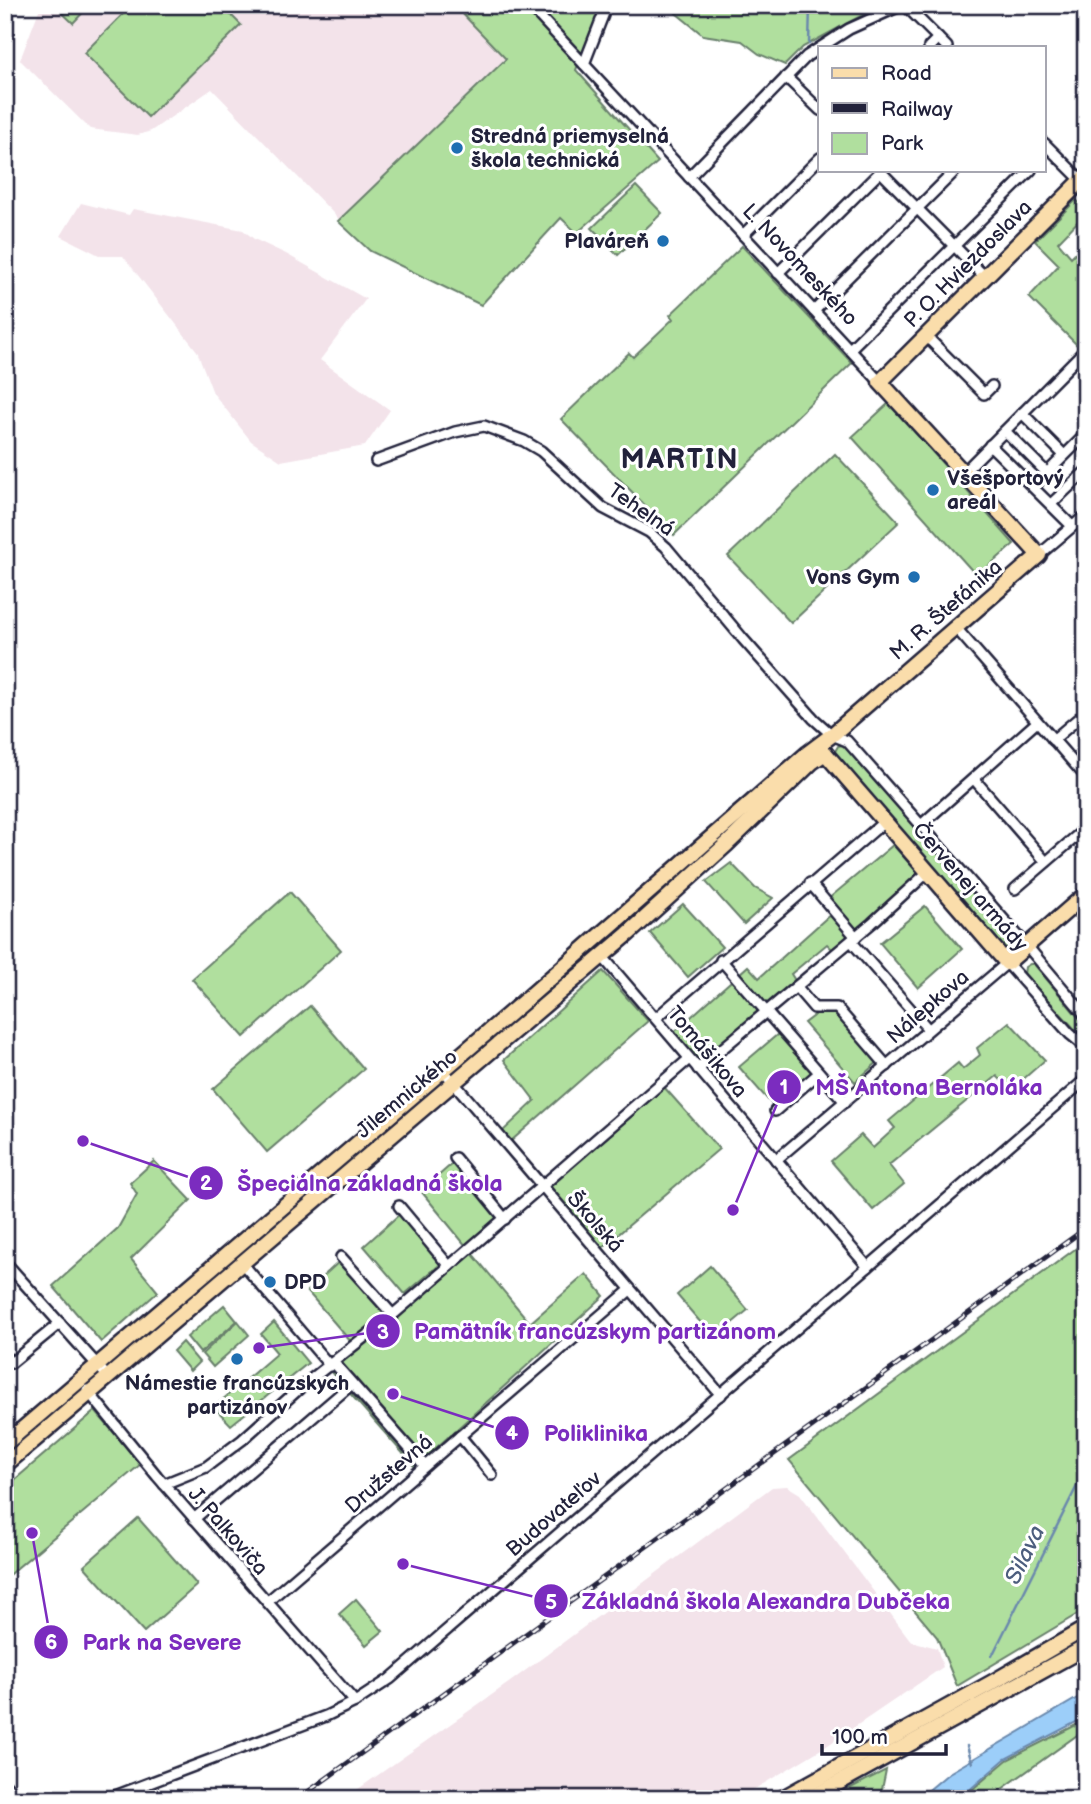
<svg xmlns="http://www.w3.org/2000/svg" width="1091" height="1804" font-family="'Balsamiq Sans',sans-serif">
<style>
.built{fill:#f3e3ea}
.green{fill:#b0df9e;stroke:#69806c;stroke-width:2}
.water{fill:#9ccef9;stroke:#6b89ad;stroke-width:2}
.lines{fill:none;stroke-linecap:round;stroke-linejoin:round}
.stream{stroke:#6b89ad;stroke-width:2.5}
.street-casing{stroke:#22223b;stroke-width:14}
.primary-casing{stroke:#22223b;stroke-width:19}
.street{stroke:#fff;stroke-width:9}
.primary{stroke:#faddab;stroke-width:14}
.rail-casing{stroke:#22223b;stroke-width:5}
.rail{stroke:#fff;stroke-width:2.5;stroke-dasharray:8;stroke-linecap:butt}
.poi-dot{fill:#1f6fb2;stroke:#fff;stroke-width:2.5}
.labels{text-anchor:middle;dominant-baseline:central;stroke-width:6;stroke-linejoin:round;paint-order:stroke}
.poi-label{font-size:21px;font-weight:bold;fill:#22223b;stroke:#fff;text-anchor:start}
.street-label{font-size:21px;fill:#22223b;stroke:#fff}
.water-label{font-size:23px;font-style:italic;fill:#4d5e7e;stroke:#fff}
.district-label{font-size:28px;font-weight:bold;letter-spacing:2px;fill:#22223b;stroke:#fff}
.leader{fill:none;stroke:#7b2cbf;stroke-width:2.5}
.callout-dot{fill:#7b2cbf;stroke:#fff;stroke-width:2.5}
.mark-label{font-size:21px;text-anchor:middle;font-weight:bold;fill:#fff}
.callout-label{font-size:23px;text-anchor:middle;font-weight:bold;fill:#7b2cbf;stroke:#fff;stroke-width:6;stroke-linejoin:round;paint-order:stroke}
</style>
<rect width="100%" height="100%" fill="#fff"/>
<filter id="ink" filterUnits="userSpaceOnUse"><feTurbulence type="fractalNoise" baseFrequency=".0143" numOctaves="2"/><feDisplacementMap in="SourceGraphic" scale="14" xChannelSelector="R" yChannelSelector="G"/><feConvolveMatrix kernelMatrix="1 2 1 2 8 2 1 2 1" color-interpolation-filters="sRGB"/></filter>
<g filter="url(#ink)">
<g class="built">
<polygon points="41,5 513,5 577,233 561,218 481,305 370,251 212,89 151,131 138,135 90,129 20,60"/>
<polygon points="81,203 129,215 133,209 243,230 254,239 286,254 366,299 320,360 390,410 365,446 281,461 251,441 213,393 197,351 123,256 101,256 61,236"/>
<polygon points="787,1486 800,1494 911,1641 937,1648 943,1667 828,1745 738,1799 344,1799 510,1682 772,1487"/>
</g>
<g class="green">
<polygon points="54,5 90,5 73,23"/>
<polygon points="132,5 221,5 241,25 148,117 84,53"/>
<polygon points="454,5 601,5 576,70 658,162 577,233 561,218 481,305 370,251 338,221 506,59"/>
<polygon points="666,5 881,5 803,47 785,65 759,54 742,41 703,35"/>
<polygon points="636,186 662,213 618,255 592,228"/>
<polygon points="1076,200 1086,209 1086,213 1058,242 1071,257 1086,242 1086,336 1077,345 1029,297 1059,265 1035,241"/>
<polygon points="742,246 852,363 674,535 561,419 629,353 633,357 673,319 670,315"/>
<polygon points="889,403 1014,544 977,576 852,437"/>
<polygon points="835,454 899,522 791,623 728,556"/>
<polygon points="842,745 847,748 1011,938 1011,944 1005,949 999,947 834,753 838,746"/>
<polygon points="893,845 920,875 856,931 828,899"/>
<polygon points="731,863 755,888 773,898 744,924 706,882"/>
<polygon points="290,892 341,950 244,1037 192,979"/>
<polygon points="683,904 722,947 688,977 650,933"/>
<polygon points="925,906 962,949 918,988 880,943"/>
<polygon points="832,913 850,937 834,951 827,944 791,974 796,982 700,1064 673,1033 748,966 759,978"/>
<polygon points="1030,964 1034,964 1083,1023 1086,1027 1086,1041 1024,974 1025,967"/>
<polygon points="603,971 648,1021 511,1141 503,1131 535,1101 504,1060"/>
<polygon points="829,1004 879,1061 855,1082 804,1023"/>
<polygon points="310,1006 364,1069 267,1152 213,1089"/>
<polygon points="1009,1022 1045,1060 1011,1090 997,1076 889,1165 904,1184 873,1210 831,1161 861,1135 873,1148 895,1128 889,1121 958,1063 963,1069 980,1055 977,1048"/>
<polygon points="784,1029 820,1074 776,1109 739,1067"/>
<polygon points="664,1087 719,1149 602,1248 549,1188"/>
<polygon points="154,1161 191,1200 131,1259 158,1292 101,1342 53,1286 118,1228 137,1194 130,1183"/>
<polygon points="453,1163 498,1218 466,1246 421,1191"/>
<polygon points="402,1212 443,1262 405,1294 364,1246"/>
<polygon points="1086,1241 1086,1609 957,1686 937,1637 789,1460"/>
<polygon points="471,1252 530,1323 586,1274 604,1296 415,1467 331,1372"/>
<polygon points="341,1260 386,1312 351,1342 307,1291"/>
<polygon points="710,1266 748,1310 714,1338 677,1295"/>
<polygon points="224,1305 237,1321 200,1353 187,1337"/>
<polygon points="238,1321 249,1335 213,1367 202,1354"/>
<polygon points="274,1322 308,1363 231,1425 214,1407 277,1353 261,1334"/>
<polygon points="182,1342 199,1362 190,1371 173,1351"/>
<polygon points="95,1411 141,1464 5,1578 5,1488"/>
<polygon points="138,1518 197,1585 144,1632 84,1566"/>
<polygon points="356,1599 383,1631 366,1645 339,1614"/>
<polygon points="1086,1720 1086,1732 1076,1736 988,1799 961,1799 1007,1760"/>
<polygon points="886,1770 880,1799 829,1799"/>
</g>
<polygon class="water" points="1086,1693 1086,1717 1005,1759 959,1799 918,1799 949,1773"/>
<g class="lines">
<g class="stream">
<polyline points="809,44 810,5"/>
<polyline points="992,1656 1086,1468"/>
<polyline points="967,1746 972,1763"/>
</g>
<defs>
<g id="street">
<polyline points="529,5 880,382"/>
<polyline points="905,5 947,47"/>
<polyline points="929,47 938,38"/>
<polyline points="584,64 607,5"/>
<polyline points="786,77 820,110"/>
<polyline points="1044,143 1085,184"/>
<polyline points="879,170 985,277"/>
<polyline points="689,177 807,56 849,29 902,5"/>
<polyline points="743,235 820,158"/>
<polyline points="778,273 882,170"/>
<polyline points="814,311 956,170"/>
<polyline points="926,336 984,394 992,386"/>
<polyline points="850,349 1031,170"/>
<polyline points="1022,413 1064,455"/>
<polyline points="1005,431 1047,473"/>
<polyline points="990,445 1072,526"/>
<polyline points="376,461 455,432 484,426 524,441 541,451 603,508 649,532 666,547 743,639 814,719 832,735 847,741 1027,946 1086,1016"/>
<polyline points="964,472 1086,349"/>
<polyline points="1034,486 1086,434"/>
<polyline points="1051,504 1086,471"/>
<polyline points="1039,555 1086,515"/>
<polyline points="956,628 1086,777"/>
<polyline points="1053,740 1086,712"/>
<polyline points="974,779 1046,862"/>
<polyline points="921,825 1037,722"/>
<polyline points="810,883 856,937"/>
<polyline points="1015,889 1086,828"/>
<polyline points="851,941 928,1029"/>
<polyline points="602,956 868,1267"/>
<polyline points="721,960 845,1102"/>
<polyline points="796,987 814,1008 837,1008 887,1066"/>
<polyline points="656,1018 885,821"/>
<polyline points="698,1069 872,923 929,871"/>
<polyline points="443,1070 721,1395"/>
<polyline points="775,1111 819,1073"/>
<polyline points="455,1158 505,1219"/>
<polyline points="776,1160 1007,963 1070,1034 1086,1047"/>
<polyline points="399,1206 449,1266"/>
<polyline points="341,1257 393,1315"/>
<polyline points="5,1262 108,1377"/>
<polyline points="242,1263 330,1366"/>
<polyline points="5,1356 11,1363 60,1323"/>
<polyline points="334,1363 425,1466"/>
<polyline points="87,1390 157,1476 355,1702"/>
<polyline points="460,1436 492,1475"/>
<polyline points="164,1484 206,1467 242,1440 300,1388 395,1313 689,1059"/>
<polyline points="194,1519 352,1384"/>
<polyline points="267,1602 630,1290"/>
<polyline points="5,1784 19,1799"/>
<polyline points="107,1799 326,1716 355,1702 390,1679 1086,1079"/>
</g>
<g id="primary">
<polyline points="825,753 1007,963 1086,894"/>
<polyline points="5,1444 529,997 808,753 832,735 1039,555 880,382 1086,176"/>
<polyline points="5,1465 628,934 727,844 812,762 825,753"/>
<polyline points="781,1799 993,1682 1086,1628"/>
<polyline points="809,1799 1086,1647"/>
</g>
</defs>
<use href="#street" class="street-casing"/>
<use href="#primary" class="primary-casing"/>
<use href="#street" class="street"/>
<use href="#primary" class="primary"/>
<defs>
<polyline id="rail" points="298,1799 1086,1228"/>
</defs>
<use href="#rail" class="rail-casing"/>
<use href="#rail" class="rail"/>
</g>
</g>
<g class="poi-dot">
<circle cx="457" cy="148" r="7"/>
<circle cx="663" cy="241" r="7"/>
<circle cx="933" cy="490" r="7"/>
<circle cx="914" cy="577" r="7"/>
<circle cx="270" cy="1282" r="7"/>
<circle cx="237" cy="1359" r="7"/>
</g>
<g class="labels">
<g class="poi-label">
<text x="471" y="136">Stredná priemyselná<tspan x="471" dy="24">škola technická</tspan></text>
<text x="649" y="241" text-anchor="end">Plaváreň</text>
<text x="947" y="478">Všešportový<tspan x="947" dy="24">areál</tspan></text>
<text x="900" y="577" text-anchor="end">Vons Gym</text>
<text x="284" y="1282">DPD</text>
<text x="237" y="1383" text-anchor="middle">Námestie francúzskych<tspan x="237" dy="24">partizánov</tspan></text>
</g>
<g class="street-label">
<text transform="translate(968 264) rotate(-45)">P. O. Hviezdoslava</text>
<text transform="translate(800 265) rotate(47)">L. Novomeského</text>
<text transform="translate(641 510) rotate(35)">Tehelná</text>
<text transform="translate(946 610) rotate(-41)">M. R. Štefánika</text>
<text transform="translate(970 887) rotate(49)">Červenej armády</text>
<text transform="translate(928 1007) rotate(-41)">Nálepkova</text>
<text transform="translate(707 1052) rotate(50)">Tomášikova</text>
<text transform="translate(407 1094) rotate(-40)">Jilemnického</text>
<text transform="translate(595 1222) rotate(49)">Školská</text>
<text transform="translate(389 1474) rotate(-41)">Družstevná</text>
<text transform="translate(554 1514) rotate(-41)">Budovateľov</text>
<text transform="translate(228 1531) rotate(49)">J. Palkoviča</text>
</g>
<g class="water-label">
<text transform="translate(1025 1555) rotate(-64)">Silava</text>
</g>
<g class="district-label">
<text x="680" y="459">MARTIN</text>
</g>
</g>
<path class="leader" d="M733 1210L784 1087M83 1141L206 1183M259 1348L383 1331M393 1394L512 1433M403 1564L551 1601M32 1533L51 1642"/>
<g class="callout-dot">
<circle cx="733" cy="1210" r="7"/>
<circle cx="83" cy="1141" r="7"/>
<circle cx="259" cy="1348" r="7"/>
<circle cx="393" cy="1394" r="7"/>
<circle cx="403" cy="1564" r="7"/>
<circle cx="32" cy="1533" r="7"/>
<circle cx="784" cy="1087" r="18"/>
<circle cx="206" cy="1183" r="18"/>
<circle cx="383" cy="1331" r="18"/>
<circle cx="512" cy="1433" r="18"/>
<circle cx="551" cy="1601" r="18"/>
<circle cx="51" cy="1642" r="18"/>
</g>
<g class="mark-label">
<text x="784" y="1094">1</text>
<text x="206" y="1190">2</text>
<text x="383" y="1339">3</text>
<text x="512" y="1440">4</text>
<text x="551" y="1609">5</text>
<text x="51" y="1649">6</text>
</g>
<g class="callout-label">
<text x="929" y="1095">MŠ Antona Bernoláka</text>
<text x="370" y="1191">Špeciálna základná škola</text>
<text x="595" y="1339">Pamätník francúzskym partizánom</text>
<text x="596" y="1441">Poliklinika</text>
<text x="766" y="1609">Základná škola Alexandra Dubčeka</text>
<text x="162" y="1650">Park na Severe</text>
</g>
<rect width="1091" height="1804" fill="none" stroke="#fff" stroke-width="28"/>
<rect x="14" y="14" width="1063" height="1776" fill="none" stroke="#22223b" stroke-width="2.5" filter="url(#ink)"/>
<rect x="818" y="46" width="228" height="126" fill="#ffffff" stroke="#a7a7b1" stroke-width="2"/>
<rect x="832" y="68" width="35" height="10" fill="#faddab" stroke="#a7a7b1" stroke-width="2"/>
<text x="881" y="80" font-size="21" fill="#22223b">Road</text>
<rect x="832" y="103" width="35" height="10" fill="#22223b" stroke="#a7a7b1" stroke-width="2"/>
<text x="881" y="116" font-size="21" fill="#22223b">Railway</text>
<rect x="832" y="133" width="35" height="21" fill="#b0df9e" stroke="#a7a7b1" stroke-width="2"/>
<text x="881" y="150" font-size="21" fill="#22223b">Park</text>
<path d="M822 1744v10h124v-10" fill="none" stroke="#22223b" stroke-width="3.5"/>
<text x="832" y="1744" font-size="21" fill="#22223b" stroke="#ffffff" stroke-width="5" paint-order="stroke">100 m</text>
</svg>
